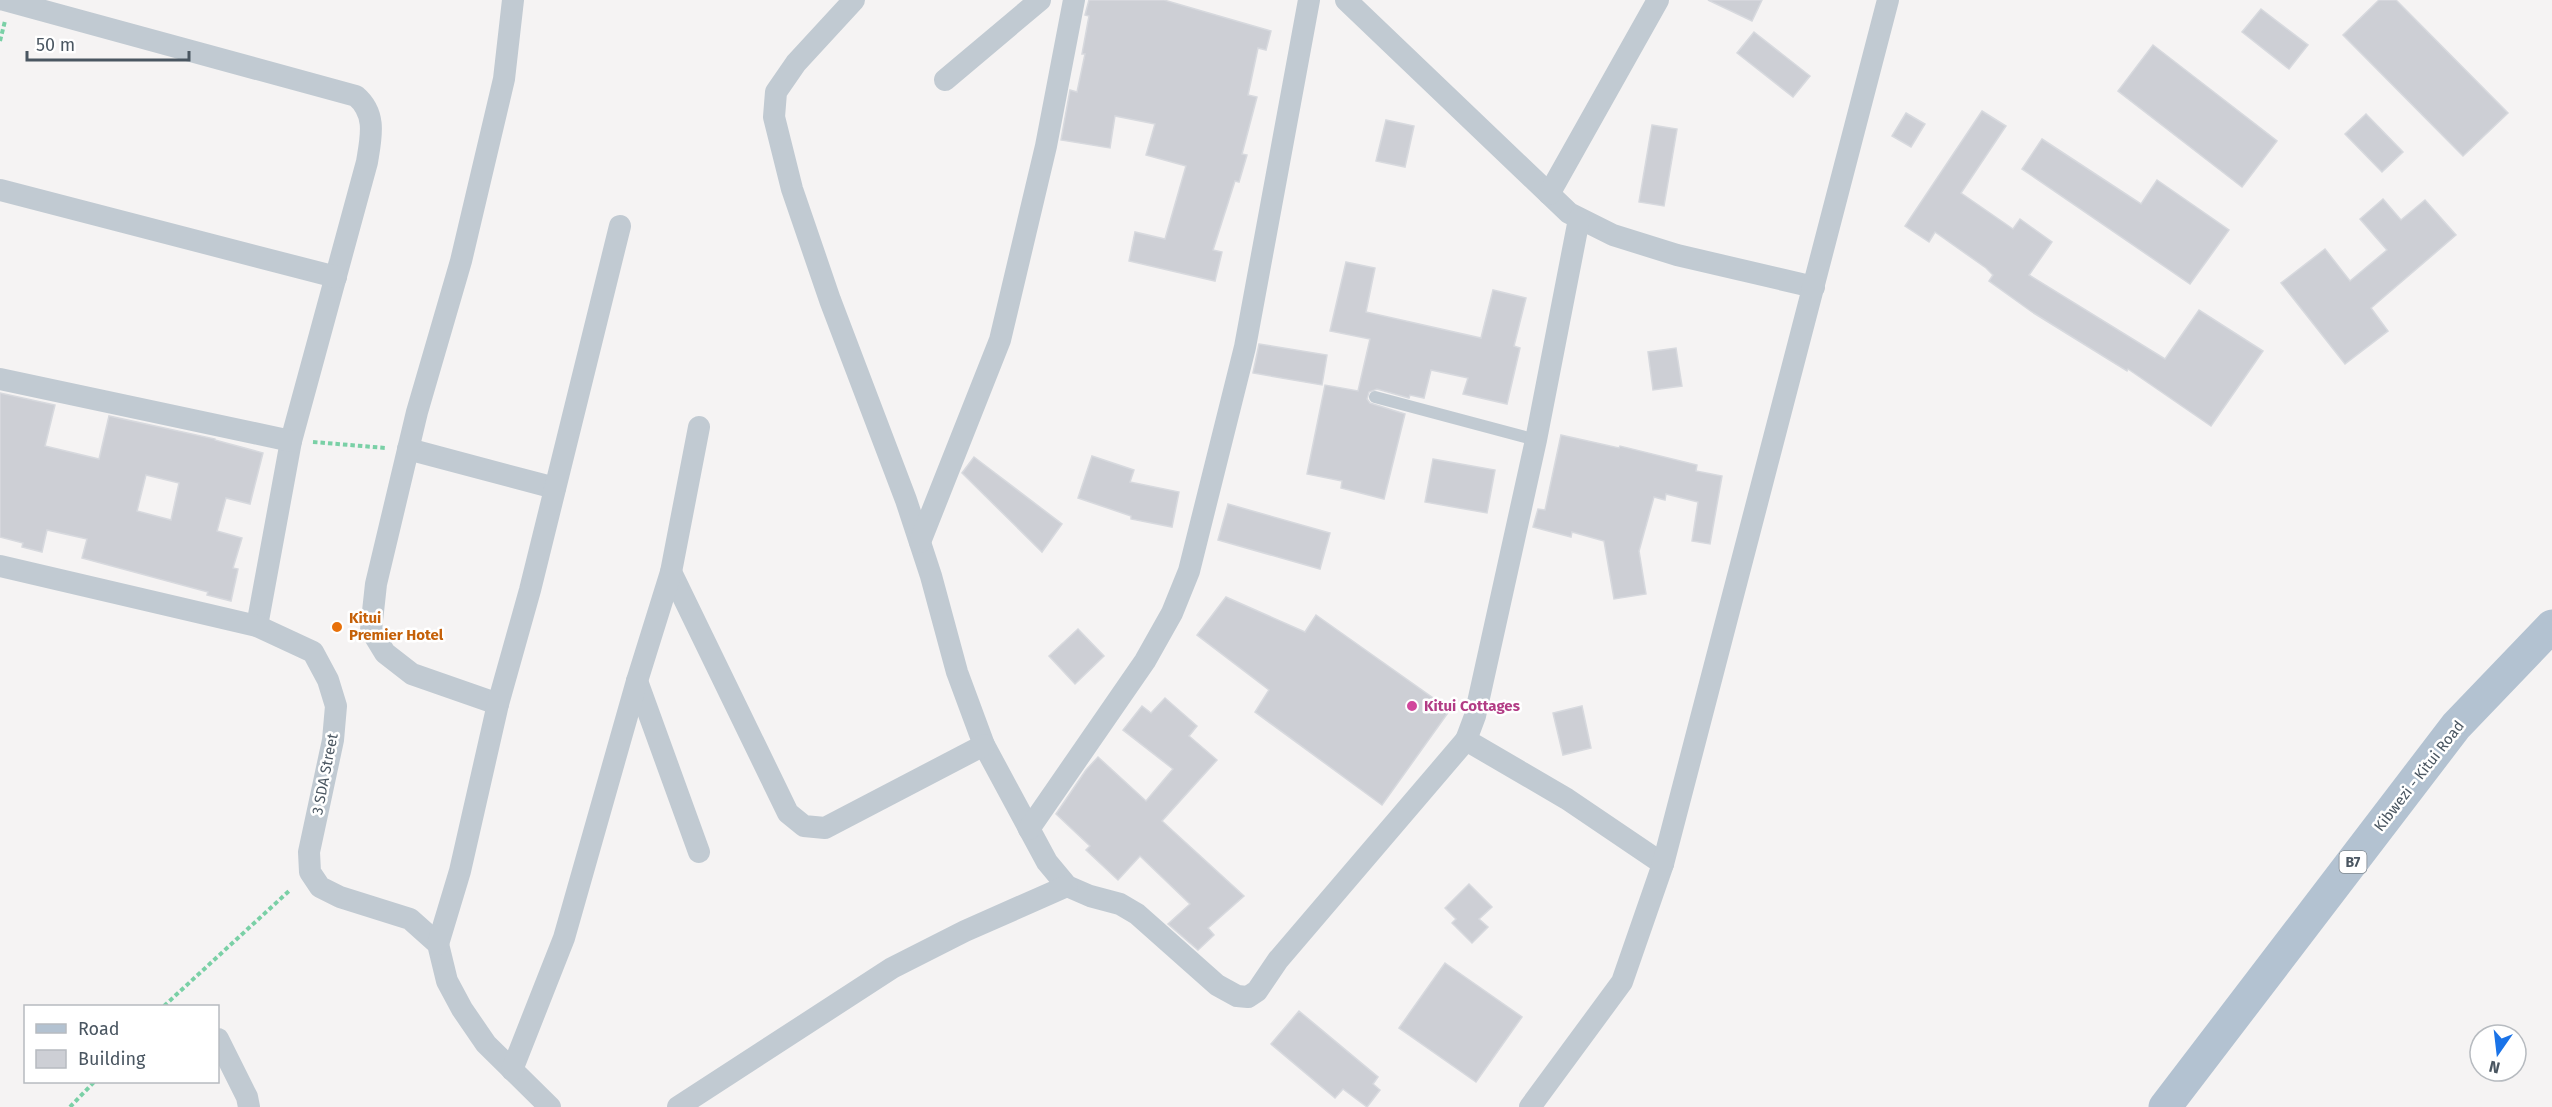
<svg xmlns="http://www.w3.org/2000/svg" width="2552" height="1107" font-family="'Fira Sans',sans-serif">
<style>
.building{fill:#cdcfd5;stroke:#d7d9de;stroke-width:1.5;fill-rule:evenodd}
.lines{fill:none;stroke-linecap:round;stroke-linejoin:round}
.path{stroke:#7ad0a6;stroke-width:4;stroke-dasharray:4.5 3;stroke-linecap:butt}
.lane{stroke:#c1cad2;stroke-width:12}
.street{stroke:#c1cad2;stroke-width:22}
.primary{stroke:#b3c2d1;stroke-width:33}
.food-dot{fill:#e8710a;stroke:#fff;stroke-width:2}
.hotel-dot{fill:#d1479c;stroke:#fff;stroke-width:2}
.labels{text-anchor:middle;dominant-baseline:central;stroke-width:5;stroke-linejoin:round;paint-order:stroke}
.shield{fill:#fff;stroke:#808990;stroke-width:1.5}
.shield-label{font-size:14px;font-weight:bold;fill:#4a5661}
.food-label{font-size:15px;font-weight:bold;fill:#c56008;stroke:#fff;text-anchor:start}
.hotel-label{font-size:15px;font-weight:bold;fill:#b23c85;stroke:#fff;text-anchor:start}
.street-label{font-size:15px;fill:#4a5661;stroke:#fff}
</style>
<rect width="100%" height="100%" fill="#f5f3f3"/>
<g class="building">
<polygon points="1089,0 1164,0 1271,31 1266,50 1258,48 1248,95 1257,97 1242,154 1247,155 1239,182 1235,181 1213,250 1222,252 1215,281 1129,261 1135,232 1165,239 1186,166 1146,155 1155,124 1115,116 1110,148 1061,140 1070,90 1077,92 1085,54 1082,54 1089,16 1085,15"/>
<polygon points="1708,0 1762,0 1752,21"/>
<polygon points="2379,0 2396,0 2508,113 2463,156 2343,35"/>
<polygon points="2261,9 2308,45 2289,69 2242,32"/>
<polygon points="1754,32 1810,76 1793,97 1737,53"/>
<polygon points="2153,45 2277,141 2242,187 2118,91"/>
<polygon points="1982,111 2006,126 1961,193 2013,229 2020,219 2052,242 2029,275 2165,359 2199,310 2263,351 2211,426 2128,369 2127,371 2032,312 1989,281 1993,275 1986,268 1935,232 1929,242 1905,226"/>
<polygon points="1906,113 1925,124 1911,147 1892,136"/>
<polygon points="2366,114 2403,152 2382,172 2345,134"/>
<polygon points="1386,120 1414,126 1405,167 1376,161"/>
<polygon points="1652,125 1677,129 1664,206 1639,202"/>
<polygon points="2042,139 2141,204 2157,180 2229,230 2190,284 2022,169"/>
<polygon points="2383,199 2401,220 2425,200 2456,235 2371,308 2388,331 2345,364 2281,283 2325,249 2350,281 2387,250 2360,219"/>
<polygon points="1346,262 1375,268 1366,312 1481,338 1493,290 1526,298 1514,346 1520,348 1507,404 1463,394 1468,378 1431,370 1424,398 1410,395 1409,398 1377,389 1369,392 1367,399 1370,403 1405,414 1384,499 1341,488 1342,481 1307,474 1325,385 1358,391 1370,339 1330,331"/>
<polygon points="1259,344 1327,355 1322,385 1253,373"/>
<polygon points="1676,348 1682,386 1653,390 1648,352"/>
<path d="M 0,393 L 55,405 L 45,446 L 99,459 L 109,416 L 215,439 L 215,440 L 263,453 L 250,504 L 226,498 L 217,531 L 242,538 L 233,568 L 238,569 L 231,601 L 207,595 L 208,592 L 82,558 L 87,539 L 47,530 L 42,552 L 22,547 L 23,543 L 0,537 ZM 146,475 L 179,483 L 171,520 L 137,511 Z"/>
<polygon points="1561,435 1619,448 1620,446 1697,465 1696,471 1722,476 1710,544 1692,541 1698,502 1666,494 1665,500 1654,497 1639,551 1646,594 1614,599 1604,541 1572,532 1571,537 1533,527 1538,509 1545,510"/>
<polygon points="1092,456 1134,470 1130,482 1179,492 1172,527 1131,519 1131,516 1078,498"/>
<polygon points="974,457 1062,524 1042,552 962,473"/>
<polygon points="1433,459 1495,470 1487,513 1425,502"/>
<polygon points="1228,504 1330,533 1320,569 1218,540"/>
<polygon points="1226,597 1305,632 1316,615 1450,710 1382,805 1255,712 1269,690 1197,635"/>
<polygon points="1078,629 1104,656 1075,684 1049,656"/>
<polygon points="1165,698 1197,726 1189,736 1217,760 1162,821 1244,896 1208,928 1214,935 1198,950 1168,924 1190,904 1140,856 1118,880 1086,850 1090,846 1056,814 1086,770 1098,757 1146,801 1173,769 1123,730 1142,706 1151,713"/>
<polygon points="1582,706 1591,748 1563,755 1553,713"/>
<polygon points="1469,884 1492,907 1479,919 1488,927 1472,943 1452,923 1456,919 1445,908"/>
<polygon points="1445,963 1522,1017 1476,1082 1399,1028"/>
<polygon points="1299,1011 1378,1077 1373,1084 1380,1090 1367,1107 1343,1089 1335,1098 1271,1044"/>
</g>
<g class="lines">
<g class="path">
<polyline points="0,41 5,21"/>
<polyline points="313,442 386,448"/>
<polyline points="164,1006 289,891"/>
<polyline points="70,1107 94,1082"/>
</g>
<polyline class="lane" points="1375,397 1536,440"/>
<g class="street">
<path d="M 4,0 L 356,96 C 377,114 371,137 367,162 L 291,441 L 257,626"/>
<polyline points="854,0 796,63 776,92 774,117 792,189 830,300 906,500 931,576 957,672 984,745 1047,862 1067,886 1090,896 1120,904 1137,914 1217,985 1237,996 1248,997 1257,991 1278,960 1466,740"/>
<polyline points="1346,0 1569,213 1613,235 1677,255 1814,287"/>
<polyline points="945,80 1040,0"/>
<polyline points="0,190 336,277"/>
<polyline points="1549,194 1658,0"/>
<polyline points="1579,219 1536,440 1475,716 1466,740 1567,799 1663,864"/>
<polyline points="0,379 291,441"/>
<polyline points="408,449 555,488"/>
<polyline points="920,542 1000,340 1046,146 1074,0"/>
<polyline points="0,566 257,626 313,652 328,680 336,706 333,740 309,852 310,872 320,887 340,897 410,919 438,944 447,981 462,1009 486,1044 550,1107"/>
<polyline points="671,572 788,813 804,826 825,828 984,745"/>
<polyline points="637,681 699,852"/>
<polyline points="498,704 412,674 385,653 371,630 376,584 417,412 461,261 504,79 513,0"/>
<polyline points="1029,829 1145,661 1172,613 1189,571 1245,347 1309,0"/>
<polyline points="438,944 460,871 498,704 530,590 620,226"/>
<polyline points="218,1039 247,1097 249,1107"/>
<polyline points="512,1070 564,938 637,681 671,572 699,427"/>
<polyline points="678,1107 892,968 965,931 1067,886"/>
<polyline points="1530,1107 1622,982 1663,864 1888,0"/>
</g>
<polyline class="primary" points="2165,1107 2456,726 2552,626"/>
</g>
<circle class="food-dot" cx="337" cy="627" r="6"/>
<circle class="hotel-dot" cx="1412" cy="706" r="6"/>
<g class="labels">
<rect class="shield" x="2339.5" y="851" width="27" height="22" rx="4.5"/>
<g class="shield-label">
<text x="2353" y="862">B7</text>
</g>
<g class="food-label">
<text x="349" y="618">Kitui<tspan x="349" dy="17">Premier Hotel</tspan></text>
</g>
<g class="hotel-label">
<text x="1424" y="706">Kitui Cottages</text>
</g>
<g class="street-label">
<text transform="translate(325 774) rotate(-79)">3 SDA Street</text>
<text transform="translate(2419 776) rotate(-52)">Kibwezi - Kitui Road</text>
</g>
</g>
<rect x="24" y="1005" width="195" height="78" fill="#ffffff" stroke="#b7bbc0" stroke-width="1.5"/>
<rect x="36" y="1024" width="30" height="9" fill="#b3c2d1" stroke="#b7bbc0" stroke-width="1.5"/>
<text x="78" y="1035" font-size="18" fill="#4a5661">Road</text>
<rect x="36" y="1050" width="30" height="18" fill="#cdcfd5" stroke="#b7bbc0" stroke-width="1.5"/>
<text x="78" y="1065" font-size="18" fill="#4a5661">Building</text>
<g transform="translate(2498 1053) rotate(194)"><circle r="28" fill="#ffffff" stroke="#b7bbc0" stroke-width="1.5"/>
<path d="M0-4.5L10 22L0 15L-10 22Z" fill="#1a73e8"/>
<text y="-9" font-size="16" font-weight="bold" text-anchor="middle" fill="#4a5661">N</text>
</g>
<path d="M27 51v9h162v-9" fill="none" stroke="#4a5661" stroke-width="3"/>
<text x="36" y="51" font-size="18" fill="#4a5661" stroke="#ffffff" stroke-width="4.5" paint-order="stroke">50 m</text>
</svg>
